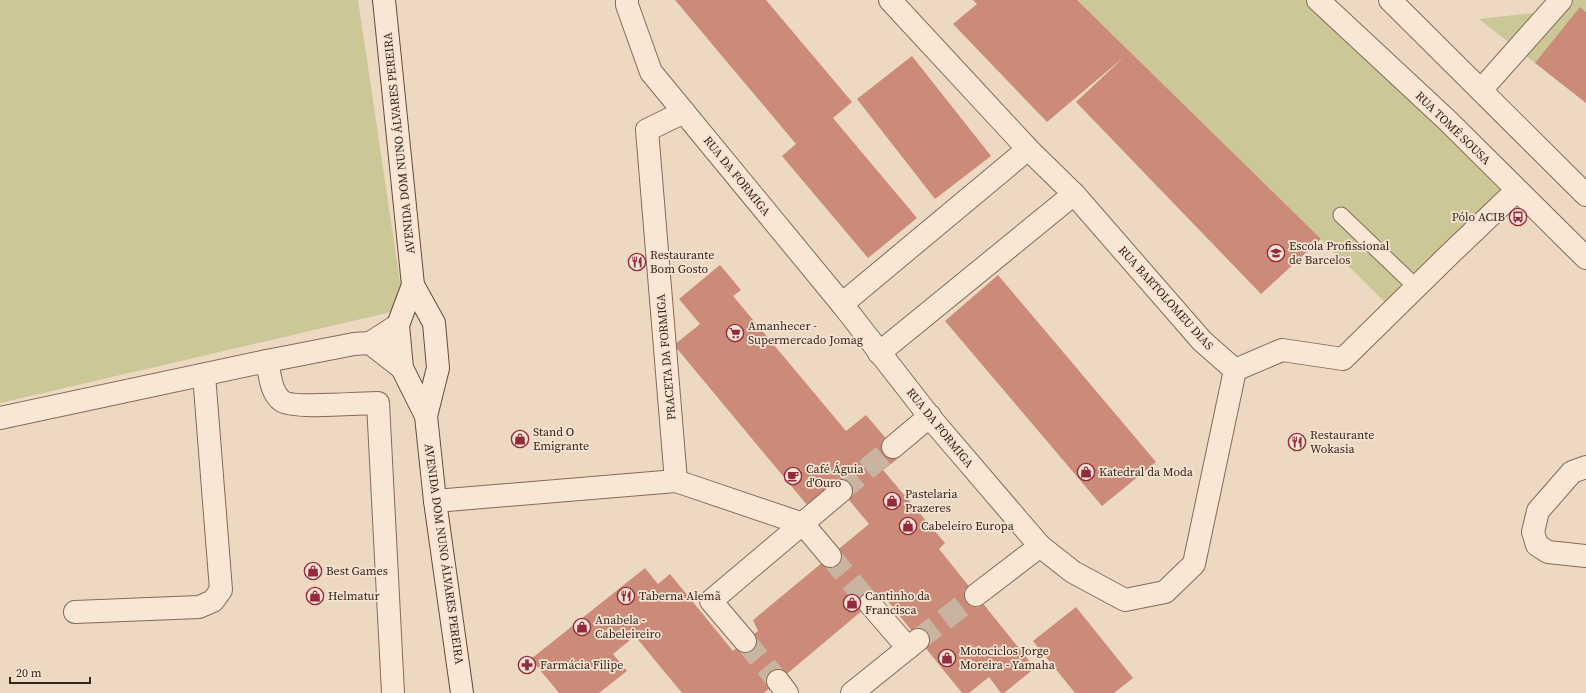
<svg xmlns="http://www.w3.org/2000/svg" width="1586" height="693" font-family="'Source Serif 4',serif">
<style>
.green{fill:#cbc796}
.building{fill:#cb8b78}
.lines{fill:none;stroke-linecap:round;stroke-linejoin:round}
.street-tunnel{stroke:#c8b4a1;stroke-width:22;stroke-dasharray:22 11;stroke-linecap:butt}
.lane-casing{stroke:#876959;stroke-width:17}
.street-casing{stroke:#876959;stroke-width:24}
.secondary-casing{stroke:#684a3c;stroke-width:24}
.lane{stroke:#f8e7d5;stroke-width:15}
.street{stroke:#f8e7d5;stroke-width:22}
.secondary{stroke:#f8e7d5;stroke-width:22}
.labels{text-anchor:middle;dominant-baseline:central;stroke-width:3.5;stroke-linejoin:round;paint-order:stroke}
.street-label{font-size:12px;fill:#36251d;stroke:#f5e4d1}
.poi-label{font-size:12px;fill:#36251d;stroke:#f5e4d1;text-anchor:start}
</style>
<rect width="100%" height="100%" fill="#edd8c2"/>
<g class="green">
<polygon points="0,0 358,0 404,309 0,403"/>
<polygon points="1077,0 1316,0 1507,193 1393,310"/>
<polygon points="1561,0 1586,0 1586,10 1535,63 1479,19 1552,11"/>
</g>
<g class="building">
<polygon points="675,0 766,0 852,102 833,118 917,218 868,258 782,156 796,144"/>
<polygon points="973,0 1077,0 1321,239 1261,294 1076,102 1124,57 1047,122 953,24 977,4"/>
<polygon points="1580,7 1586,12 1586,103 1535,63"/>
<polygon points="912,56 991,156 935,199 857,99"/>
<polygon points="720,265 741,290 733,296 846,431 866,415 901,456 883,470 945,543 939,549 1035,668 1004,693 1001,693 989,677 969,693 962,693 882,594 764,693 682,693 635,636 613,654 627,671 599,693 559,693 531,659 645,568 658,584 670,574 733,651 758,631 753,620 869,524 834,482 807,505 674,345 700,324 679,299"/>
<polygon points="998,275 1156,462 1102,506 945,321"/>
<polygon points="1076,607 1133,678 1114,693 1075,693 1033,641"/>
</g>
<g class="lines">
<g class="street-tunnel">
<polyline points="841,491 893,447"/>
<polyline points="830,556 870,604"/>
<polyline points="918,640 976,595"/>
<polyline points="745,641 778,681"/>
</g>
<defs>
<polyline id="lane" points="1341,215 1416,287"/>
<g id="street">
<polyline points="627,0 627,5 651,72 842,304 933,421 1040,546 1073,572 1125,600 1165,592 1194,564 1235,370"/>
<polyline points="890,0 1028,149 1074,194 1202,341 1235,370"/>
<polyline points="1318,0 1448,121 1586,258"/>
<polyline points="1390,0 1586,195"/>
<polyline points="1481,90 1561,0"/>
<polyline points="842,304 1028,149"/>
<polyline points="370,343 402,368"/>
<polyline points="879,353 1074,194"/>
<path d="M 267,361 C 270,373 270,392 282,401 C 293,409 360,403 378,403 L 393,693"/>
<polyline points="1235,370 1282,350 1343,359 1451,253 1516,191"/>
<polyline points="0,418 267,361 354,344 370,343 398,325"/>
<polyline points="893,447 930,416"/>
<polyline points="1586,467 1572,472 1538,511 1533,532 1537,545 1548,552 1586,556"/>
<polyline points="676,481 647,130 684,112"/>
<polyline points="435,501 676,481 803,524 830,556"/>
<polyline points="976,595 1040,546"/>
<polyline points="870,604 908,648"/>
<polyline points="75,612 199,607 213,601 221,590 204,375"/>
<polyline points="745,641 711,601 841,491"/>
<polyline points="778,681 787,693"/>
<polyline points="852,693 918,640"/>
</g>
<g id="secondary">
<polyline points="384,0 413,285 434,323 438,368 426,416"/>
<polyline points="413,285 398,325 402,368 426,416 435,501 462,693"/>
</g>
</defs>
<use href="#lane" class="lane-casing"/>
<use href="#street" class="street-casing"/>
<use href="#secondary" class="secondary-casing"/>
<use href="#lane" class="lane"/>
<use href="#street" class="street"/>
<use href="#secondary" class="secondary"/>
</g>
<defs>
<symbol id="bus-ring" viewBox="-11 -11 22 22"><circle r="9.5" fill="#f5e4d1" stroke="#952a3f" stroke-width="1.5"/><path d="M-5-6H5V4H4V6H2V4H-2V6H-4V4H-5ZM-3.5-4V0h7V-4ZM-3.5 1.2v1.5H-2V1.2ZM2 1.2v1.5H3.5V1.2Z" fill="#952a3f"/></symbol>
<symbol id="school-ring" viewBox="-11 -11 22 22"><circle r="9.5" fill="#f5e4d1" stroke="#952a3f" stroke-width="1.5"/><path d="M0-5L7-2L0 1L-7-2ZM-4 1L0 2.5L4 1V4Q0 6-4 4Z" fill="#952a3f"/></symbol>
<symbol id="restaurant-ring" viewBox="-11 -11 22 22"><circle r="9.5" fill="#f5e4d1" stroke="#952a3f" stroke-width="1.5"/><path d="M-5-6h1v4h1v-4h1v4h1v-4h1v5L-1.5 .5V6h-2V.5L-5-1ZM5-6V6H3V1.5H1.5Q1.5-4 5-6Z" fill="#952a3f"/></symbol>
<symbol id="supermarket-ring" viewBox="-11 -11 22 22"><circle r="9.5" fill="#f5e4d1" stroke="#952a3f" stroke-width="1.5"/><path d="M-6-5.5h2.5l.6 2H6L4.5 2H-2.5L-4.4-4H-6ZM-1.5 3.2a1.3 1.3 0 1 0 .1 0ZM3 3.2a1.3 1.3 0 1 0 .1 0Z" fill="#952a3f"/></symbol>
<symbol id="shop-ring" viewBox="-11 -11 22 22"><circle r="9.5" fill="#f5e4d1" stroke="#952a3f" stroke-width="1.5"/><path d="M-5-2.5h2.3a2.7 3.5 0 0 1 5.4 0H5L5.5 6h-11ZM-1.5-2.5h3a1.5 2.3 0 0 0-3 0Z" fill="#952a3f"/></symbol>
<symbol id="cafe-ring" viewBox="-11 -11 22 22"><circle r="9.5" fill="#f5e4d1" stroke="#952a3f" stroke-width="1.5"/><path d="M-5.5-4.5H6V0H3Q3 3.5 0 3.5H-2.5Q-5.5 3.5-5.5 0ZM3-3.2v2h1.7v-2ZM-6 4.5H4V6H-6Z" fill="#952a3f"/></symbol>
<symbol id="pharmacy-ring" viewBox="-11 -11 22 22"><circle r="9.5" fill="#f5e4d1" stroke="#952a3f" stroke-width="1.5"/><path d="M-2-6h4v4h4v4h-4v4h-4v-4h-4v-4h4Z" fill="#952a3f"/></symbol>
</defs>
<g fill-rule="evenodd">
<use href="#bus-ring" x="1508" y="207" width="20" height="20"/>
<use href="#school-ring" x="1266" y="243" width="20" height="20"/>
<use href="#restaurant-ring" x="627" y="252" width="20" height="20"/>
<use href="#supermarket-ring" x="725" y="323" width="20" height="20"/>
<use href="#shop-ring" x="510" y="429" width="20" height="20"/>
<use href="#restaurant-ring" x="1287" y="432" width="20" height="20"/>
<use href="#shop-ring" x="1076" y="462" width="20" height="20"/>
<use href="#cafe-ring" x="783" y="466" width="20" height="20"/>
<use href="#shop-ring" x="882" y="491" width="20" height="20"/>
<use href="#shop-ring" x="898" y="516" width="20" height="20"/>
<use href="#shop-ring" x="303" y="561" width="20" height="20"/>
<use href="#shop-ring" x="305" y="586" width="20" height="20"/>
<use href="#restaurant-ring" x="616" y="586" width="20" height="20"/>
<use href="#shop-ring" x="842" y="593" width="20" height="20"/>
<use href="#shop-ring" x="572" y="617" width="20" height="20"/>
<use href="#shop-ring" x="937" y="648" width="20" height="20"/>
<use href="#pharmacy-ring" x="517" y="655" width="20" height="20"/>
</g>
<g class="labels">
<g class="street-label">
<text transform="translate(1453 128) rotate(44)">RUA TOMÉ SOUSA</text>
<text transform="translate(399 143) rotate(-96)">AVENIDA DOM NUNO ÁLVARES PEREIRA</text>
<text transform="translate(737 176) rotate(51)">RUA DA FORMIGA</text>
<text transform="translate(1166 298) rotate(48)">RUA BARTOLOMEU DIAS</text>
<text transform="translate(666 357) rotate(-95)">PRACETA DA FORMIGA</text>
<text transform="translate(940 428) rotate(51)">RUA DA FORMIGA</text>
<text transform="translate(444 554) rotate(82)">AVENIDA DOM NUNO ÁLVARES PEREIRA</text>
</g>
<g class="poi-label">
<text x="1505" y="217" text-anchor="end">Pólo ACIB</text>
<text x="1289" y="246">Escola Profissional<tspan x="1289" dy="14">de Barcelos</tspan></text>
<text x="650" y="255">Restaurante<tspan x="650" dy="14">Bom Gosto</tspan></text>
<text x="748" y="326">Amanhecer -<tspan x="748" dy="14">Supermercado Jomag</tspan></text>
<text x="533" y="432">Stand O<tspan x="533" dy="14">Emigrante</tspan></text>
<text x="1310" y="435">Restaurante<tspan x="1310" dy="14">Wokasia</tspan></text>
<text x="806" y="469">Café Águia<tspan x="806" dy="14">d'Ouro</tspan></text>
<text x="1099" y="472">Katedral da Moda</text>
<text x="905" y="494">Pastelaria<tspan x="905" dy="14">Prazeres</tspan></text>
<text x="921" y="526">Cabeleiro Europa</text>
<text x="326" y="571">Best Games</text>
<text x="328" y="596">Helmatur</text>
<text x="639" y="596">Taberna Alemã</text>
<text x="865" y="596">Cantinho da<tspan x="865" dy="14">Francisca</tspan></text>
<text x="595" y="620">Anabela -<tspan x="595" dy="14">Cabeleireiro</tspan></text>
<text x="960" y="651">Motociclos Jorge<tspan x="960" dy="14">Moreira - Yamaha</tspan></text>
<text x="540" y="665">Farmácia Filipe</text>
</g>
</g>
<path d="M10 677v6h80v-6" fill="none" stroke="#36251d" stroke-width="2"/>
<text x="16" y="677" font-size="12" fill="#36251d" stroke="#f5e4d1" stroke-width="3" paint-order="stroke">20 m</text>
</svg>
